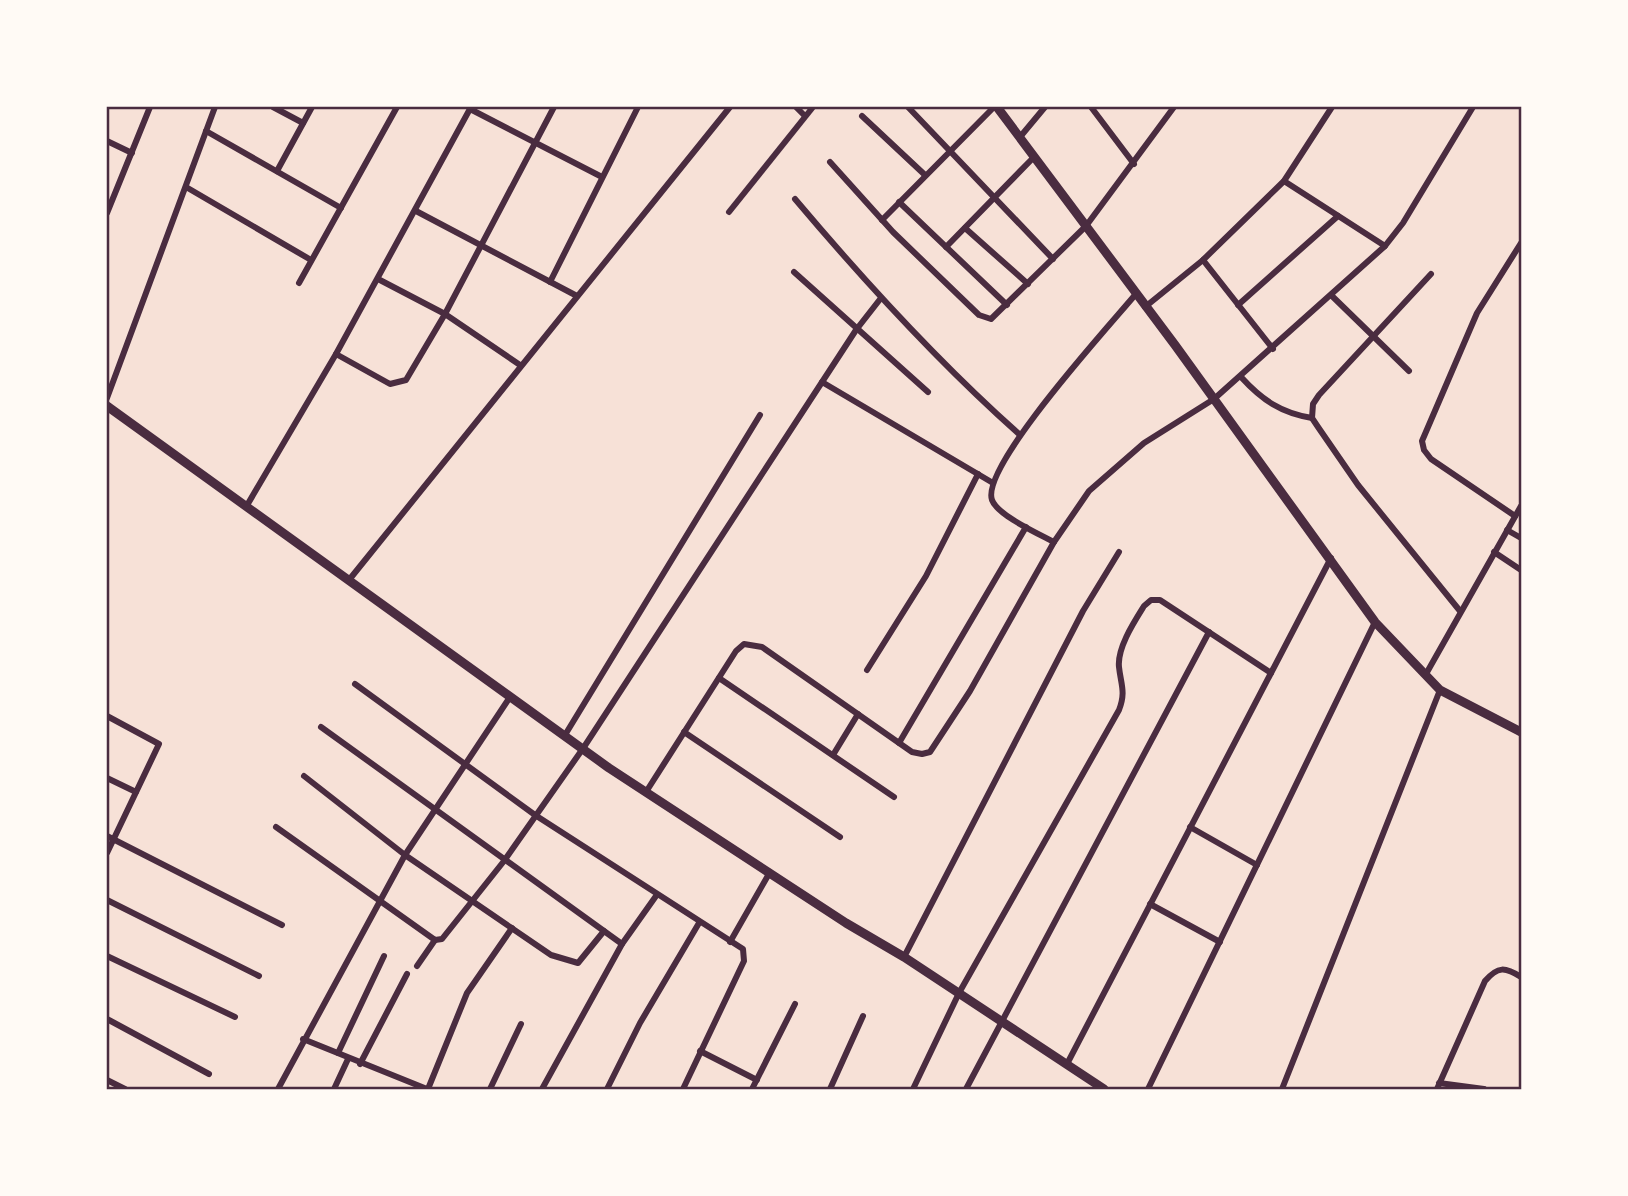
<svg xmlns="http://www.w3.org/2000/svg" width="1628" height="1196" font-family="Lato,sans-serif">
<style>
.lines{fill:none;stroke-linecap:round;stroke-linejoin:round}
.minor{stroke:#4a2c40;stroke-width:6}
.secondary{stroke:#4a2c40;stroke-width:9}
.neatline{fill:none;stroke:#4a2c40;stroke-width:2.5}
</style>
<rect width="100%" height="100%" fill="#f7e1d7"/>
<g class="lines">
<g class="minor">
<polyline points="273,107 303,123"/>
<polyline points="796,107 805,116"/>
<polyline points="908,107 1053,259"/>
<polyline points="1091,107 1134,164"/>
<polyline points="470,109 602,177"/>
<polyline points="862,116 925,175"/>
<polyline points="206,131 341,208"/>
<polyline points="1020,137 1045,107"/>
<polyline points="107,141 132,153"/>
<polyline points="830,162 893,232 979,315 991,319 1086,226 1174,107"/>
<polyline points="277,171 312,107"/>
<polyline points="1284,181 1385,246"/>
<polyline points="186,187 311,260"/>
<path d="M 795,199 C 865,282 938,362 1019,434"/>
<polyline points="899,202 1007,305"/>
<polyline points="416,211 577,296"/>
<polyline points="729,212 813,107"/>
<polyline points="107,213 150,107"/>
<polyline points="882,220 994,107"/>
<polyline points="965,228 1028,284"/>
<polyline points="946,247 1034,157"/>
<polyline points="1203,260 1273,349"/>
<polyline points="794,272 928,392"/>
<polyline points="1431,274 1319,395 1313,404 1312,418 1318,427 1358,485 1460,611"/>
<polyline points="378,279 445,314 520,365"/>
<polyline points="550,282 638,107"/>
<polyline points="299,283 397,107"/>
<polyline points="1332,296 1409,371"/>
<polyline points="1238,305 1338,216"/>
<polyline points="1145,307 1203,260 1284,181 1332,107"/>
<polyline points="336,354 390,384 406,380 445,314 554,107"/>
<path d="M 1241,377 C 1262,400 1281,413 1312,418"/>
<polyline points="822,382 993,483"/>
<polyline points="107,398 215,107"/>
<polyline points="246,507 336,354 471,107"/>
<polyline points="1515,516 1431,459 1424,450 1422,441 1477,313 1521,243"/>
<polyline points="1507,530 1521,538"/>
<path d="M 1054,542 C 1039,534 997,515 992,500 C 980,467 1110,325 1135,295"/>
<polyline points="1494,552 1521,570"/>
<polyline points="349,580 730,107"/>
<polyline points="867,670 926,576 978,474"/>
<polyline points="1426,674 1521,506"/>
<polyline points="719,678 894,797"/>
<polyline points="355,684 535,815 743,949 744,961 683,1089"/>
<polyline points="107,716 159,744 107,853"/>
<polyline points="321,727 622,944"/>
<polyline points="684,732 840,837"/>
<polyline points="565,735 760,415"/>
<polyline points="899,743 1026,527"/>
<polyline points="833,755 858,714"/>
<polyline points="304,776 405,855 551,955 578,963 604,931"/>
<polyline points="107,778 136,792"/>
<polyline points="646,792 736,651 744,644 762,647 912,752 922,754 930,752 970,691 1054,542 1089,491 1144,443 1214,399 1385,246 1403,223 1473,107"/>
<polyline points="276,827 435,940 442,939 504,861 584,747 856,330 881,298"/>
<polyline points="1190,827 1257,865"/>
<polyline points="107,836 282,925"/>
<polyline points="107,900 259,976"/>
<polyline points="1150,904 1220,942"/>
<polyline points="730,942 770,872"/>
<polyline points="107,956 235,1017"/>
<polyline points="904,957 1083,611 1119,552"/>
<polyline points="417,966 435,940"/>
<polyline points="107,1019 209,1074"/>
<polyline points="303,1039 427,1089"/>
<polyline points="700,1051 757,1080"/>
<polyline points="338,1053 384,956"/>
<polyline points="360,1064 407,974"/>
<polyline points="1067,1064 1331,558"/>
<polyline points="107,1080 125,1089"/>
<polyline points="1439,1083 1484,1089"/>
<polyline points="278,1089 405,855 510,697"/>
<polyline points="334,1089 348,1059"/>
<polyline points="428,1089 467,993 512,928"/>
<polyline points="490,1089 521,1024"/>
<polyline points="542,1089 622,944 656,896"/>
<polyline points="607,1089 640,1023 699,923"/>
<polyline points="752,1089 795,1004"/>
<polyline points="830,1089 863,1016"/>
<path d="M 913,1089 L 959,993 L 1119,710 C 1126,692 1121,685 1119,667 C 1117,648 1134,622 1144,606 L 1151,600 L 1160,600 L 1271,673"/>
<polyline points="966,1089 1209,632"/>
<polyline points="1148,1089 1375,622"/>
<polyline points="1282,1089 1440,690"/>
<path d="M 1437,1089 L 1485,981 C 1498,966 1505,967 1521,977"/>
</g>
<g class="secondary">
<polyline points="997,107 1175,345 1375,622 1440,690 1521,732"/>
<polyline points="107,406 609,768 846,923 904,957 1104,1089"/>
</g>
</g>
<rect width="1628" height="1196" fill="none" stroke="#fffaf5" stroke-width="217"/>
<rect x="108" y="108" width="1412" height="980" class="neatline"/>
</svg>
